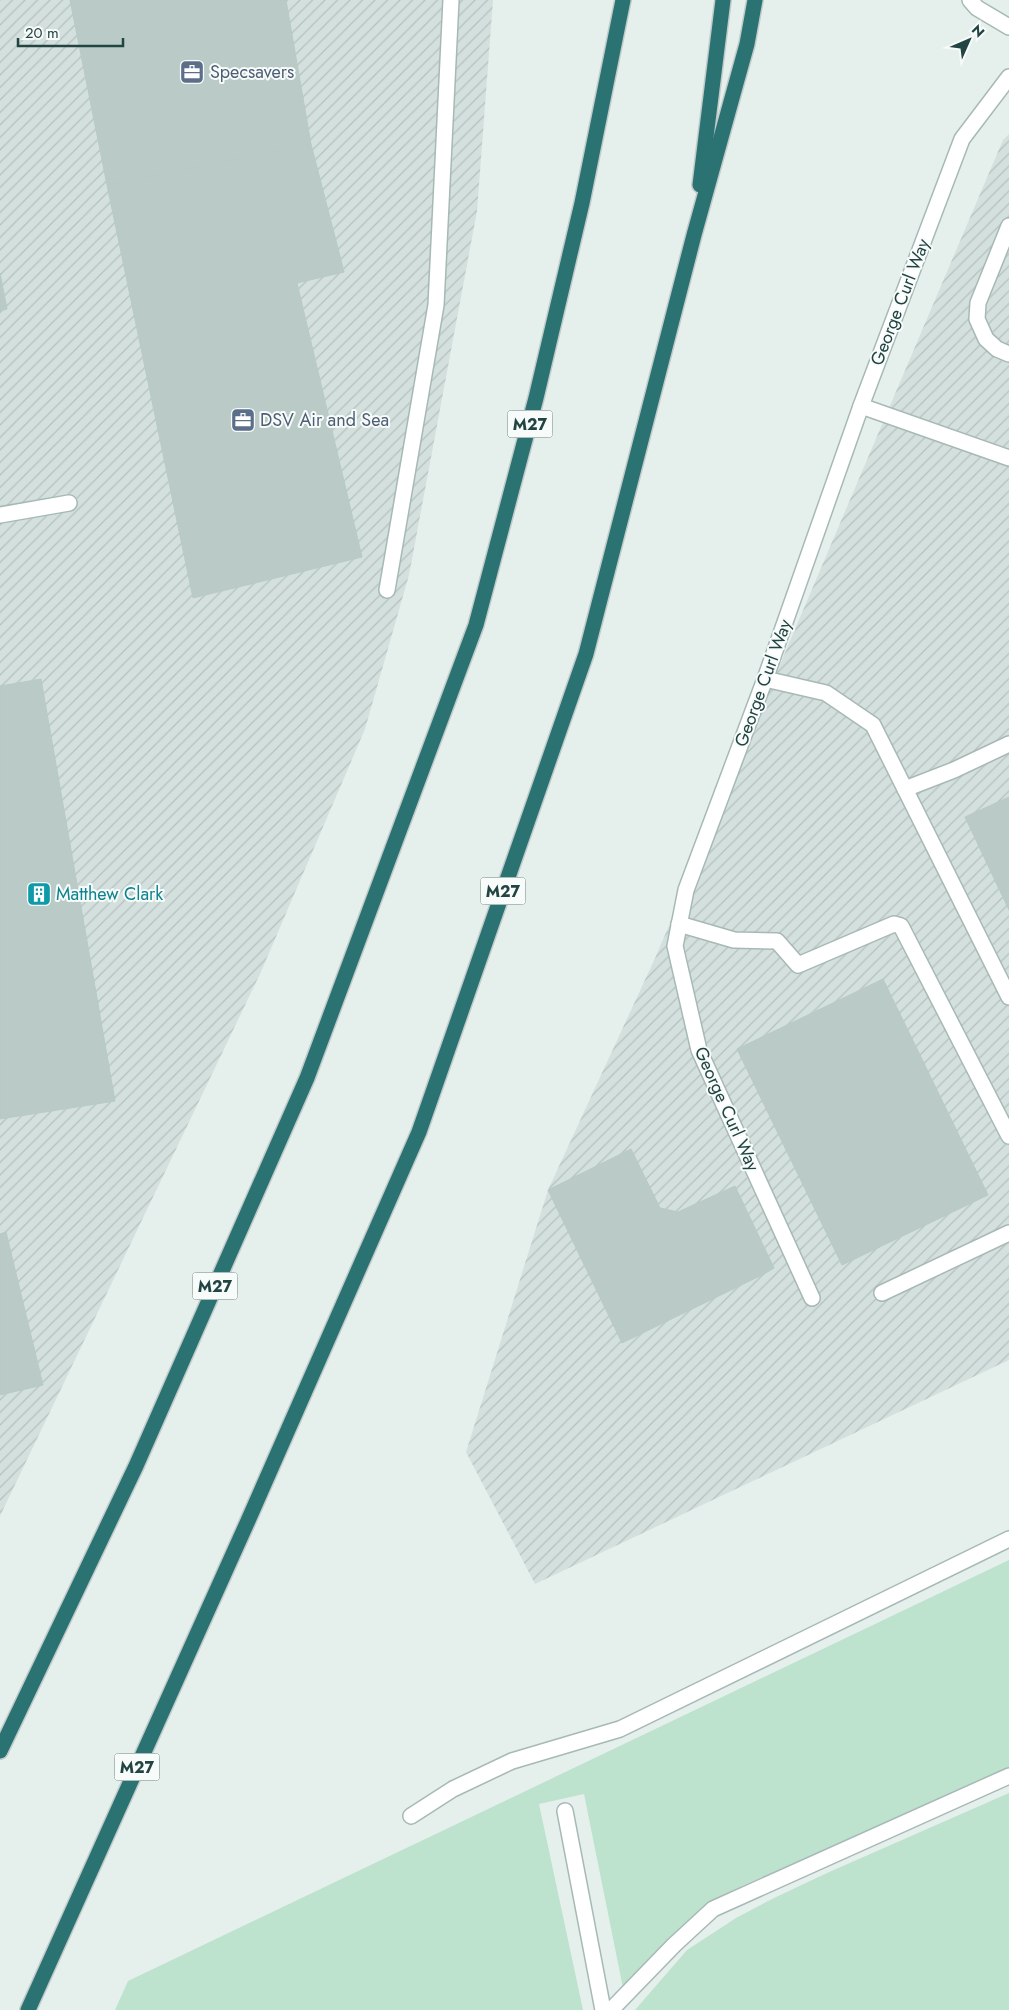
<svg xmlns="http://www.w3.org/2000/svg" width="1009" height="2010" font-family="Jost,sans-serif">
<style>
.industrial{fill:url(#industrial-furrows)}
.grass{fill:#bde2ce}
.building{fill:#bacbc7;stroke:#b7cac6}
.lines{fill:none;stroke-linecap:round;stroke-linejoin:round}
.minor-casing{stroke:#a7b9b6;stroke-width:18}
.highway-casing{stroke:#c1cbca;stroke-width:18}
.minor{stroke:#fff;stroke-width:15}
.highway{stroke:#2b7373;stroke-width:15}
.labels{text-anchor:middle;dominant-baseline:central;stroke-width:4;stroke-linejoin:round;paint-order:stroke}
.shield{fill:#f7fbfa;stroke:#627b79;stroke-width:1}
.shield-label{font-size:16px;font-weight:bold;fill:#224442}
.service-label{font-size:18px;fill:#4e5e75;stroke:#f7fbfa;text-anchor:start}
.street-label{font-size:18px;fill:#224442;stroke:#f7fbfa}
.culture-label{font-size:18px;fill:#0d838f;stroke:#f7fbfa;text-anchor:start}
</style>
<defs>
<pattern id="industrial-furrows" width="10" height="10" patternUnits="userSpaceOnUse" patternTransform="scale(1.25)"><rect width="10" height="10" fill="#d3e0dd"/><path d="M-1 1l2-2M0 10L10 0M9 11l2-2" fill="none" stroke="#b5c1bf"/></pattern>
</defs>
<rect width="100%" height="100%" fill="#e5f0ed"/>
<g class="industrial">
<polygon points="0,0 493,0 477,211 409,575 365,729 260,974 0,1516"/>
<polygon points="1009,134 1009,1360 535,1584 466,1452 548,1190 656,956 1003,140"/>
</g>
<g class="grass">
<polygon points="1009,1560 1009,1767 920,1808 744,1885 713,1903 624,1993 584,1794 539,1804 583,2010 115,2010 128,1981"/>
<polygon points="1009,1793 1009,2010 635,2010 687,1950 736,1918 774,1898 827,1873"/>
</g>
<g class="building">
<polygon points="70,0 286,0 311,144 107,185"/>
<polygon points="311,144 344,272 297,283 362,557 193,598 107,185"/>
<polygon points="0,273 7,309 0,311"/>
<polygon points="41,679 115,1101 0,1119 0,686"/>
<polygon points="1009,797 1009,910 965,817"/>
<polygon points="883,979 988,1195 842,1265 737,1049"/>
<polygon points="631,1149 660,1208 678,1212 735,1186 774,1268 764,1274 622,1343 548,1190"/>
<polygon points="6,1232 43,1385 0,1395 0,1234"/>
</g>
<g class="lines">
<defs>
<g id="minor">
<polyline points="970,0 977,8 1009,27"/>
<polyline points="1009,226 978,303 977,319 986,339 997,349 1009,354"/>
<polyline points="861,406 1009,458"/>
<polyline points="0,515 69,503"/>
<polyline points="387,590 436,305 451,0"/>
<polyline points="765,679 826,693 873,725 1009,997"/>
<polyline points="905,789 954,770 1009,744"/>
<polyline points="679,924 734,940 777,941 798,965 894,924 901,926 1009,1136"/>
<polyline points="882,1293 1009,1233"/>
<polyline points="812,1298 699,1050 675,946 686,890 765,679 861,406 962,139 1009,77"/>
<polyline points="565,1811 603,2010"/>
<polyline points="411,1816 453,1789 512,1761 620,1729 1009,1539"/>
<polyline points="611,2010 674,1945 713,1909 1009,1776"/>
</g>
<g id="highway">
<polyline points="700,185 723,0"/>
<polyline points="0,1751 136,1466 307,1078 476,625 536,398 582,203 623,0"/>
<polyline points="28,2010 247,1523 419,1132 586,654 694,235 747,44 755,0"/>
</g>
</defs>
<use href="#minor" class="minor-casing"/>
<use href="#highway" class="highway-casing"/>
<use href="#minor" class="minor"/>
<use href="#highway" class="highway"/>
</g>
<defs>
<symbol id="office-square" viewBox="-11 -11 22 22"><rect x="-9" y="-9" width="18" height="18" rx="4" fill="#5c6f8a" stroke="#f7fbfa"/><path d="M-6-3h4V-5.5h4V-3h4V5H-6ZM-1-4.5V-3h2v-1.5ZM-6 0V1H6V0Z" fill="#fff"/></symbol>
<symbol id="building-square" viewBox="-11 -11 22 22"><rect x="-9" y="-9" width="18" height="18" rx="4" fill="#0f9aa8" stroke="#f7fbfa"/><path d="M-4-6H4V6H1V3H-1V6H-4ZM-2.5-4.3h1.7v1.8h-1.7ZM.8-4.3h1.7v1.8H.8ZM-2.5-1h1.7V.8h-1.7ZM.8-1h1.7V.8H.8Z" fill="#fff"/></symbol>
</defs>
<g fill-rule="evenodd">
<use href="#office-square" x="178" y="58" width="28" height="28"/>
<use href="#office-square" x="229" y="406" width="28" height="28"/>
<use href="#building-square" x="25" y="880" width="28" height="28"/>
</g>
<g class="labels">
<g class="shield">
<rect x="507.5" y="410.5" width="45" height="27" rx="4"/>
<rect x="480.5" y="877.5" width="45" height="27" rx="4"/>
<rect x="192.5" y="1272.5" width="45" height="27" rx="4"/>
<rect x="114.5" y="1753.5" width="45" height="27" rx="4"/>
</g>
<g class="shield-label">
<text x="530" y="424">M27</text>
<text x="503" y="891">M27</text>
<text x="215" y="1286">M27</text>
<text x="137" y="1767">M27</text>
</g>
<g class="service-label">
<text x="210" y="72">Specsavers</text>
<text x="260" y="420">DSV Air and Sea</text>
</g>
<g class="street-label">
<text transform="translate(900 302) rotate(-69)">George Curl Way</text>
<text transform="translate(763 683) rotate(-70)">George Curl Way</text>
<text transform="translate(727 1109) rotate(66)">George Curl Way</text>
</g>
<g class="culture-label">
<text x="56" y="894">Matthew Clark</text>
</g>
</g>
<g transform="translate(969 40) rotate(45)" stroke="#f7fbfa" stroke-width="4" paint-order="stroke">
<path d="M0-4L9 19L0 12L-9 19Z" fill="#224442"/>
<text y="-8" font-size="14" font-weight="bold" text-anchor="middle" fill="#224442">N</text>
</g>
<path d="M18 38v8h105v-8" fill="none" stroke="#224442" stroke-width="2.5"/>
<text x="25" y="38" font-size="15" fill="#224442" stroke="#f7fbfa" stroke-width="4" paint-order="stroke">20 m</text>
</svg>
